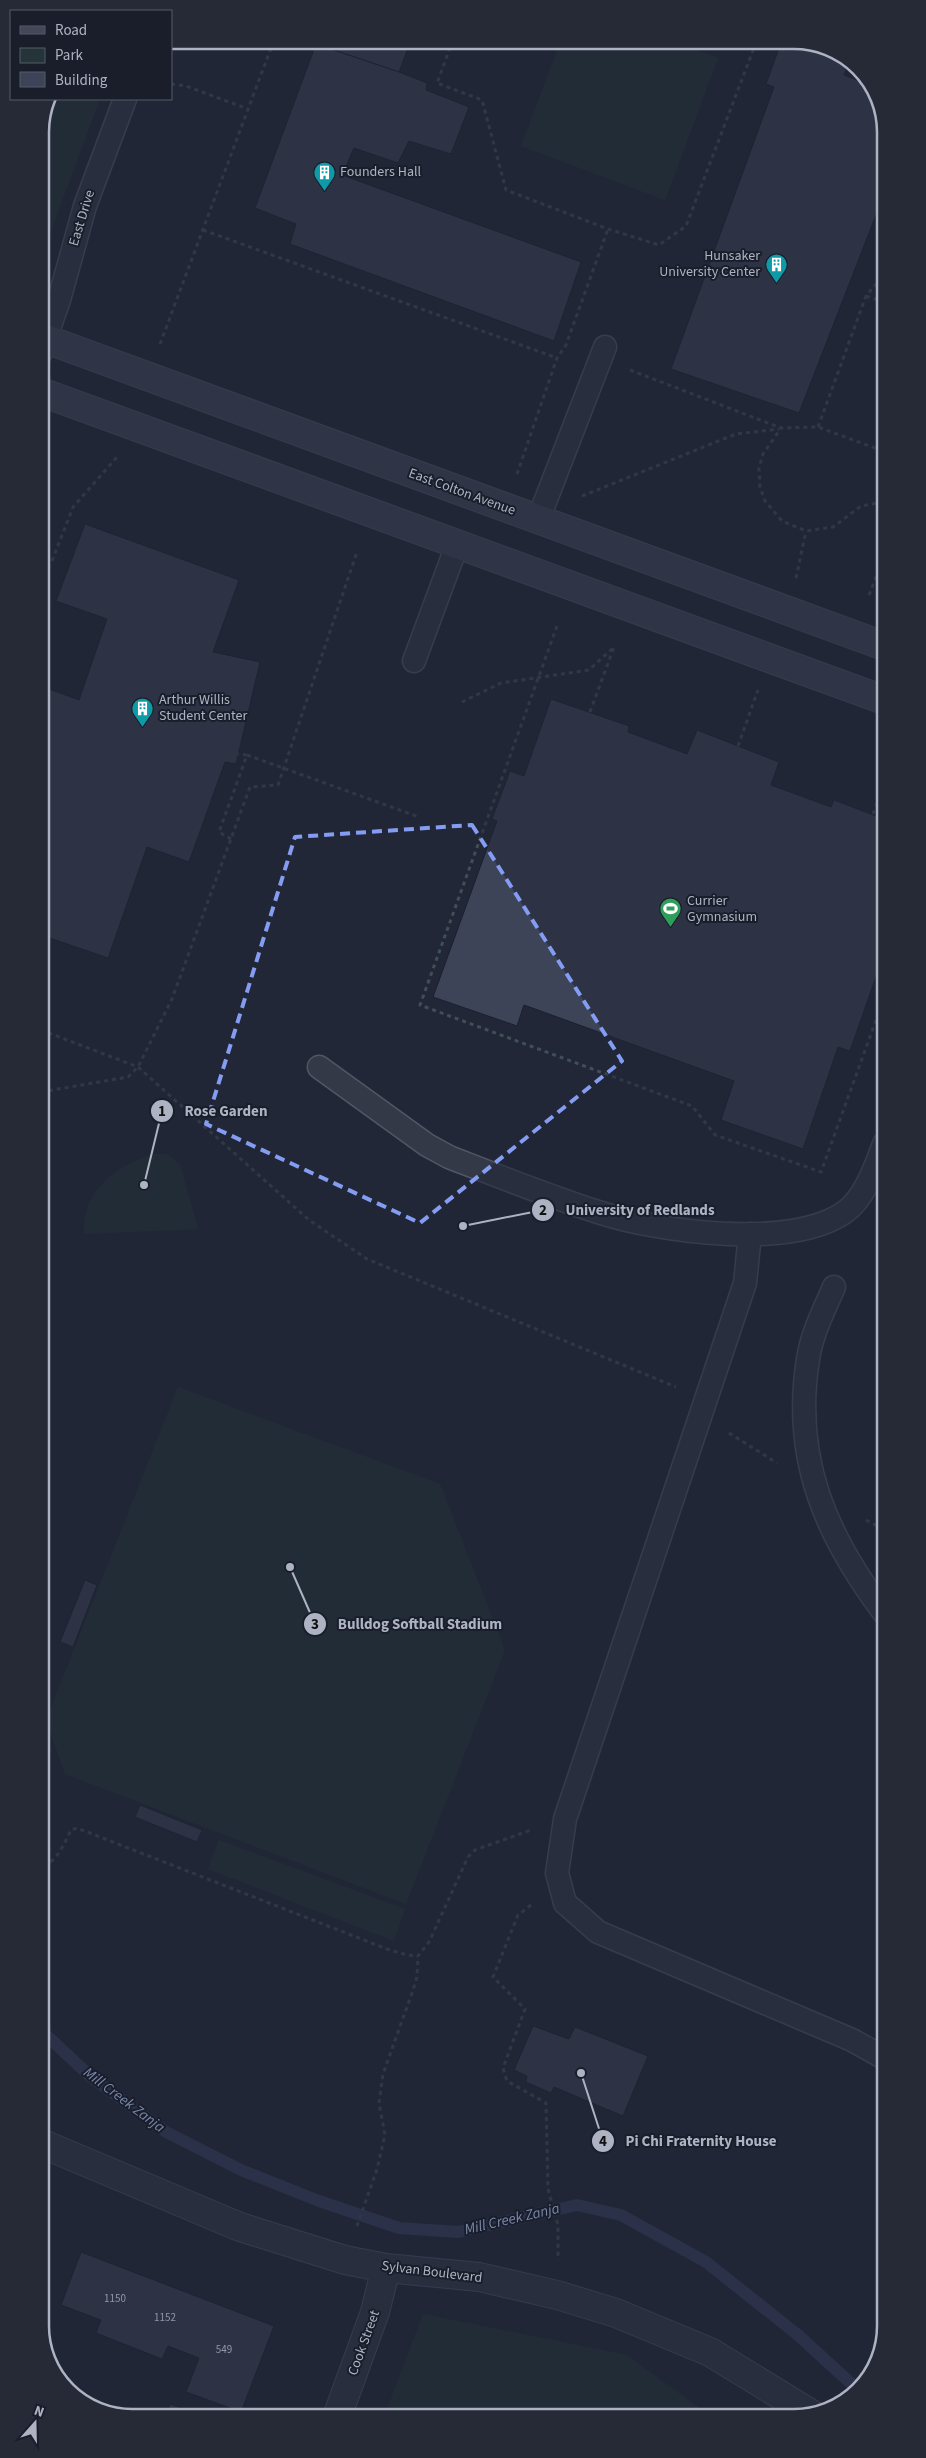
<svg xmlns="http://www.w3.org/2000/svg" width="926" height="2458" viewBox="0 0 926 2458" font-family="'Source Sans 3',sans-serif">
<style>
.green{fill:#243438}
.lines{fill:none;stroke-linecap:round;stroke-linejoin:round}
.stream{stroke:#353f5d;stroke-width:12}
.building{fill:#3d4457;stroke:#1c202e}
.lane-casing{stroke:#525665;stroke-width:25}
.street-casing{stroke:#525665;stroke-width:30}
.secondary-casing{stroke:#525665;stroke-width:30}
.path{stroke:#404f55;stroke-width:3;stroke-dasharray:4 4;stroke-linecap:butt}
.lane{stroke:#343947;stroke-width:22}
.street{stroke:#343947;stroke-width:28}
.secondary{stroke:#42475a;stroke-width:28}
.marked{fill:none;stroke:#849df3;stroke-width:4;stroke-dasharray:10 6;stroke-linejoin:round}
.labels{text-anchor:middle;dominant-baseline:central;stroke-width:4;stroke-linejoin:round;paint-order:stroke}
.number-label{font-size:11px;fill:#9297a9}
.poi-label{font-size:14px;fill:#aeb3c4;stroke:#1a1e2b;text-anchor:start}
.street-label{font-size:14px;fill:#aeb3c4;stroke:#1a1e2b}
.water-label{font-size:15px;font-style:italic;fill:#7786ab;stroke:#1a1e2b}
.rim{fill:none;stroke:#aeb3c4;stroke-width:2.5}
.leader{fill:none;stroke:#aeb3c4;stroke-width:2}
.callout-dot{fill:#aeb3c4;stroke:#1a1e2b;stroke-width:2}
.mark-label{font-size:15px;text-anchor:middle;font-weight:bold;fill:#111}
.callout-label{font-size:15px;text-anchor:middle;font-weight:bold;fill:#aeb3c4;stroke:#1a1e2b;stroke-width:4;stroke-linejoin:round;paint-order:stroke}
</style>
<rect width="100%" height="100%" fill="#212736"/>
<g class="green">
<path d="M561,40H671L718,58L665,200L521,146Z"/>
<path d="M52,99H100L40,260V126Z"/>
<path d="M153,1154H167L180,1165L198,1229L84,1234C82,1190 115,1167 153,1154Z"/>
<path d="M178,1387L440,1484L505,1650L406,1904L65,1774L46,1720Z"/>
<path d="M219,1840L405,1909L394,1941L208,1869Z"/>
<path d="M423,2314L627,2355L709,2415L384,2417Z"/>
</g>
<g class="lines">
<path class="stream" d="M43,2032L91,2077L166,2132L241,2170L319,2201L399,2228L458,2232L577,2205L621,2215L706,2262L798,2335L857,2389"/>
</g>
<g class="building">
<path d="M318,40H411L399,72L316,44Z"/>
<path d="M782,40H801L850,59L844,75L867,84L883,108V197L799,413L671,369L774,87L766,84Z"/>
<path d="M316,44L399,72L427,83L426,90L469,107L451,154L409,141L398,163L354,148L342,175L581,262L554,341L290,244L296,224L255,208Z"/>
<path d="M85,524L239,580L213,652L260,662L236,764L225,762L189,862L147,847L108,958L41,935V686L79,700L107,619L56,601Z"/>
<path d="M551,699L629,726L628,732L687,754L697,730L779,762L771,785L831,807L834,800L884,819V894L881,902L884,903V954L850,1051L838,1047L803,1149L721,1120L734,1081L524,1005L517,1026L433,997L497,821L492,819L510,771L524,776Z"/>
<path d="M85,1580L97,1585L73,1647L60,1642Z"/>
<path d="M140,1805L202,1830L197,1842L135,1817Z"/>
<path d="M533,2026L569,2039L575,2027L648,2056L623,2116L554,2087L551,2093L526,2082L527,2076L514,2070Z"/>
<path d="M81,2252L274,2326L241,2412L186,2392L199,2358L168,2346L162,2359L96,2333L101,2320L61,2305Z"/>
<path d="M170,2404L208,2417L165,2418Z"/>
</g>
<g class="lines">
<defs>
<g id="lane">
<path d="M40,354L59,300L85,206L125,99"/>
<path d="M538,520L605,347"/>
<path d="M414,661L457,545"/>
<path d="M319,1067L427,1145L449,1157C498,1176 548,1196 598,1212C659,1232 791,1250 845,1212C865,1198 876,1165 884,1144"/>
<path d="M750,1234L745,1283L565,1819L557,1873L565,1903L598,1932L852,2040L886,2059"/>
<path d="M834,1287C824,1310 812,1333 808,1359C792,1459 826,1536 885,1614"/>
</g>
<g id="street">
<path d="M43,2144L240,2227L345,2260L386,2268L479,2277L557,2295L616,2313L710,2352L813,2415"/>
<path d="M337,2417L375,2312L386,2268"/>
</g>
<g id="secondary">
<path d="M40,337L884,646"/>
<path d="M41,392L884,700"/>
</g>
</defs>
<use href="#lane" class="lane-casing"/>
<use href="#street" class="street-casing"/>
<use href="#secondary" class="secondary-casing"/>
<g class="path">
<path d="M453,40L437,83L482,100L506,190L608,229L659,245L686,226L757,40"/>
<path d="M171,84L186,86L248,109"/>
<path d="M203,230L557,358"/>
<path d="M866,296L883,302"/>
<path d="M160,344L274,40"/>
<path d="M630,370L781,428"/>
<path d="M818,427L866,296L883,276"/>
<path d="M883,451L818,427L781,428L763,454L759,468L760,487L765,501L782,521L806,531L833,527L861,506L883,502"/>
<path d="M517,474L557,358L566,345L608,229"/>
<path d="M582,496L736,434L779,429"/>
<path d="M52,561L73,507L117,457"/>
<path d="M796,578L806,531"/>
<path d="M869,595L883,560"/>
<path d="M557,626L420,1005L692,1106L715,1135L821,1172L884,998"/>
<path d="M462,702L501,683L589,670L614,647"/>
<path d="M590,712L614,647"/>
<path d="M738,746L758,690"/>
<path d="M247,755L419,817"/>
<path d="M873,814L884,783"/>
<path d="M231,839L219,832L247,755L238,754"/>
<path d="M41,1030L138,1067L309,1220L367,1259L676,1387"/>
<path d="M41,1092L128,1077L138,1067L172,999L250,787L278,785L357,552"/>
<path d="M729,1433L777,1463"/>
<path d="M866,1520L885,1530"/>
<path d="M43,1864C57,1864 65,1841 71,1830L77,1828L387,1949L407,1955L418,1956"/>
<path d="M531,1905L518,1915L493,1977L525,2009L503,2068L507,2081L546,2103L548,2189L558,2225V2260"/>
<path d="M357,2226L377,2169L385,2135L379,2103L383,2074L412,1993L417,1977L418,1956L429,1942L468,1857L475,1850L531,1830"/>
</g>
<use href="#lane" class="lane"/>
<use href="#street" class="street"/>
<use href="#secondary" class="secondary"/>
</g>
<path d="M0 0H926V2458H0ZM472,825L622,1061L420,1223L206,1124L295,837Z" fill="#212736" fill-opacity=".55" fill-rule="evenodd"/>
<path class="marked" d="M472,825L622,1061L420,1223L206,1124L295,837Z"/>
<defs>
<symbol id="building-pin" viewBox="-11 -11 22 30"><path d="M0 17L-7.5 6A9.5 9.5 0 1 1 7.5 6Z" fill="#0f9aa8" stroke="#1a1e2b"/><path d="M-4-6H4V6H1V3H-1V6H-4ZM-2.5-4.3h1.7v1.8h-1.7ZM.8-4.3h1.7v1.8H.8ZM-2.5-1h1.7V.8h-1.7ZM.8-1h1.7V.8H.8Z" fill="#fff"/></symbol>
<symbol id="stadium-pin" viewBox="-11 -11 22 30"><path d="M0 17L-7.5 6A9.5 9.5 0 1 1 7.5 6Z" fill="#2e9e5b" stroke="#1a1e2b"/><path d="M0-5a6.5 5 0 1 0 0 10a6.5 5 0 1 0 0-10ZM-3.5-1.8h7v3.6h-7Z" fill="#fff"/></symbol>
</defs>
<g fill-rule="evenodd">
<use href="#building-pin" x="312" y="160" width="25" height="34"/>
<use href="#building-pin" x="764" y="252" width="25" height="34"/>
<use href="#building-pin" x="130" y="696" width="25" height="34"/>
<use href="#stadium-pin" x="658" y="896" width="25" height="34"/>
</g>
<g class="labels">
<g class="number-label">
<text x="115" y="2298">1150</text>
<text x="165" y="2317">1152</text>
<text x="224" y="2349">549</text>
</g>
<g class="poi-label">
<text x="340" y="172">Founders Hall</text>
<text x="760" y="256" text-anchor="end">Hunsaker<tspan x="760" dy="16">University Center</tspan></text>
<text x="159" y="700">Arthur Willis<tspan x="159" dy="16">Student Center</tspan></text>
<text x="687" y="901">Currier<tspan x="687" dy="16">Gymnasium</tspan></text>
</g>
<g class="street-label">
<text transform="translate(82 218) rotate(-73)">East Drive</text>
<text transform="translate(462 492) rotate(20)">East Colton Avenue</text>
<text transform="translate(432 2272) rotate(7)">Sylvan Boulevard</text>
<text transform="translate(364 2343) rotate(-70)">Cook Street</text>
</g>
<g class="water-label">
<text transform="translate(124 2100) rotate(37)">Mill Creek Zanja</text>
<text transform="translate(512 2219) rotate(-13)">Mill Creek Zanja</text>
</g>
</g>
<path d="M0 0H926V2458H0ZM132 49H794A83 83 0 0 1 877 132V2326A83 83 0 0 1 794 2409H132A83 83 0 0 1 49 2326V132A83 83 0 0 1 132 49Z" fill="#262a37" fill-rule="evenodd"/>
<path class="rim" d="M132 49H794A83 83 0 0 1 877 132V2326A83 83 0 0 1 794 2409H132A83 83 0 0 1 49 2326V132A83 83 0 0 1 132 49Z"/>
<path class="leader" d="M144 1185L162 1111M463 1226L543 1210M290 1567L315 1624M581 2073L603 2141"/>
<g class="callout-dot">
<circle cx="144" cy="1185" r="5"/>
<circle cx="463" cy="1226" r="5"/>
<circle cx="290" cy="1567" r="5"/>
<circle cx="581" cy="2073" r="5"/>
<circle cx="162" cy="1111" r="12"/>
<circle cx="543" cy="1210" r="12"/>
<circle cx="315" cy="1624" r="12"/>
<circle cx="603" cy="2141" r="12"/>
</g>
<g class="mark-label">
<text x="162" y="1116">1</text>
<text x="543" y="1215">2</text>
<text x="315" y="1629">3</text>
<text x="603" y="2146">4</text>
</g>
<g class="callout-label">
<text x="226" y="1116">Rose Garden</text>
<text x="640" y="1215">University of Redlands</text>
<text x="420" y="1629">Bulldog Softball Stadium</text>
<text x="701" y="2146">Pi Chi Fraternity House</text>
</g>
<rect x="10" y="10" width="162" height="90" fill="#1a1e2b" stroke="#555a68"/>
<rect x="20" y="26" width="25" height="8" fill="#42475a" stroke="#555a68"/>
<text x="55" y="35" font-size="15" fill="#aeb3c4">Road</text>
<rect x="20" y="48" width="25" height="15" fill="#243438" stroke="#555a68"/>
<text x="55" y="60" font-size="15" fill="#aeb3c4">Park</text>
<rect x="20" y="72" width="25" height="15" fill="#3d4457" stroke="#555a68"/>
<text x="55" y="85" font-size="15" fill="#aeb3c4">Building</text>
<g transform="translate(35 2423) rotate(20)" stroke="#1a1e2b" stroke-width="4" paint-order="stroke">
<path d="M0-4L9 19L0 12L-9 19Z" fill="#aeb3c4"/>
<text y="-8" font-size="14" font-weight="bold" text-anchor="middle" fill="#aeb3c4">N</text>
</g>
</svg>
